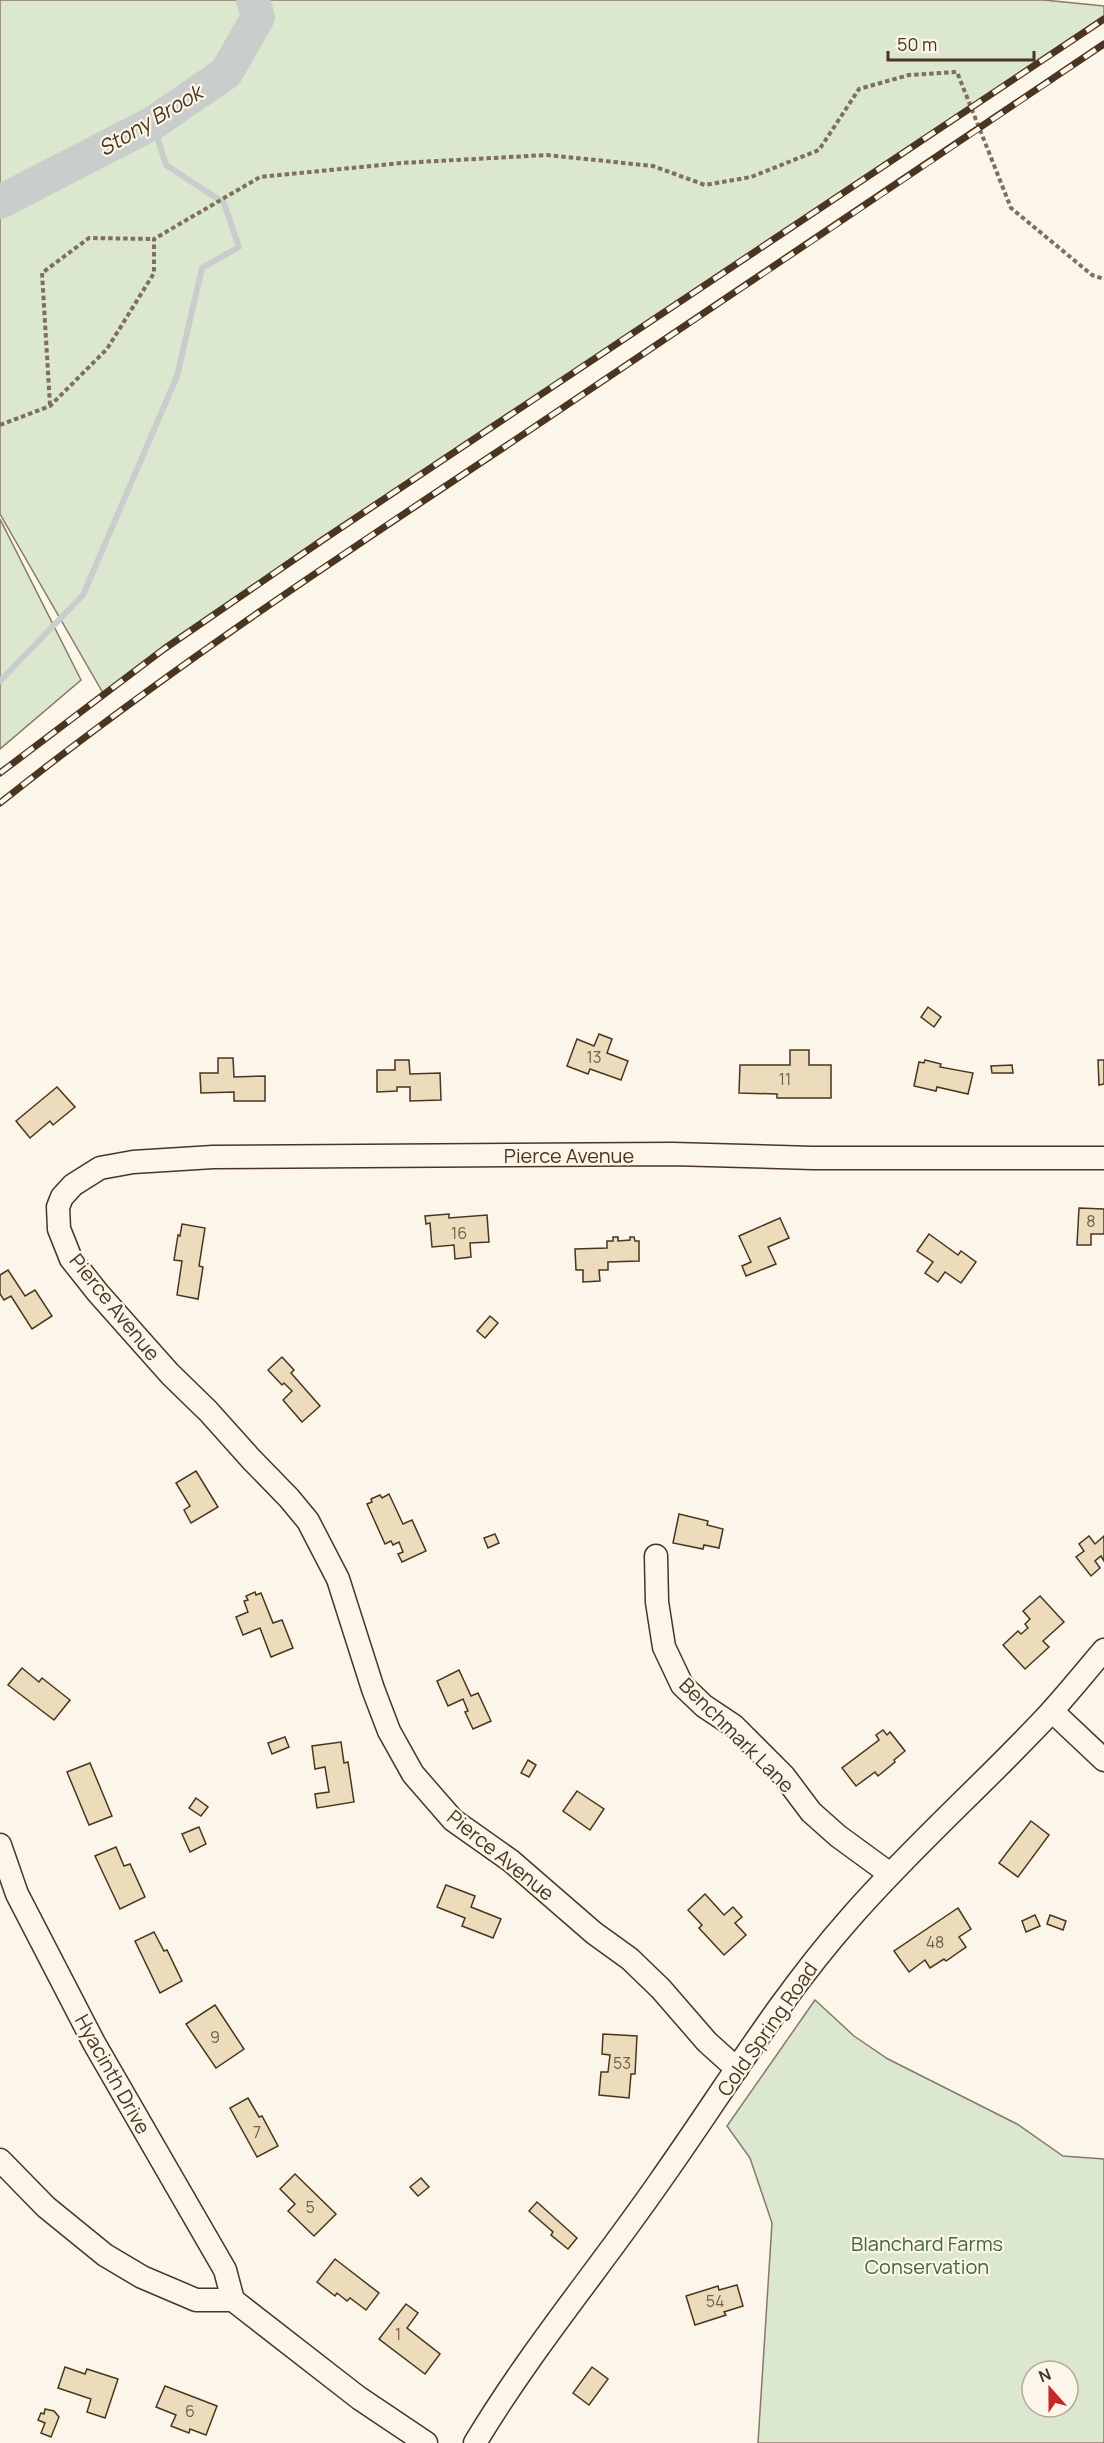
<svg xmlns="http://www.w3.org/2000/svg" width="1104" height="2443" viewBox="0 0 1104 2443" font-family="Manrope,sans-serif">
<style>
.green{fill:#dce7d0;stroke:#887966;stroke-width:1.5;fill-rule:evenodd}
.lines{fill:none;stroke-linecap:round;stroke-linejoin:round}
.stream{stroke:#c9cecd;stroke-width:6}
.river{stroke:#c9cecd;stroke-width:34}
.building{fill:#ecdcbc;stroke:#4a3520;stroke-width:1.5}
.minor-casing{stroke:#4a3520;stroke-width:25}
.path{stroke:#7f6f5c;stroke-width:4;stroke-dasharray:4.5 3;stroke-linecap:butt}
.minor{stroke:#fbf6e9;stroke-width:22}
.rail-casing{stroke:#4a3520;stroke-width:7}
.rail{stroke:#fbf6e9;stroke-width:4.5;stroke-dasharray:14;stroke-linecap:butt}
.labels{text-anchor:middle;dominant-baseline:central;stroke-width:4.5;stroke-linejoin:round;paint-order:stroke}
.number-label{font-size:16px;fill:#725f47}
.street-label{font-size:20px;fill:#4a3520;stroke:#fbf6e9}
.park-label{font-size:20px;fill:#436837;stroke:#fbf6e9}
.water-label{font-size:21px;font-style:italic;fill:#4a3520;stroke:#fbf6e9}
</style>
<rect width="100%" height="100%" fill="#fbf6e9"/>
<g class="green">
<path d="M0,0H1044L1104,6V19L164,649L103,693L0,514Z"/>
<path d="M0,519L81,680L0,749Z"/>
<path d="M815,2000L854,2036L888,2059L1017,2124L1063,2156L1104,2159V2443H758L772,2223L750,2158L727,2126ZM1032,2371H1068V2407H1032Z"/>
</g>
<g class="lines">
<path class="stream" d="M0,681L83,595L177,376L202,268L239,247L224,203L166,165L153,123"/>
<path class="river" d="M0,202L153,123L226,73L258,17L253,0"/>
</g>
<g class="building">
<path d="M928,1007L941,1017L934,1027L921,1017Z"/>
<path d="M599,1034L612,1039L607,1053L628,1061L621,1080L590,1069L588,1074L567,1066L577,1039L594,1046Z"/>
<path d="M790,1050H809V1065H831V1098H777V1094L739,1093L740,1065H790Z"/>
<path d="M218,1058H233L234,1077L265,1076V1101H234V1092L201,1093L200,1073H218Z"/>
<path d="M395,1060H409L410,1074L440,1073L441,1100L410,1101V1087H397V1091L377,1092V1070H395Z"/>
<path d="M925,1060L941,1064L940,1067L973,1073L968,1094L937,1087L936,1091L914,1086L919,1062L924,1063Z"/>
<path d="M1098,1060H1104V1084L1099,1085Z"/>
<path d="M1012,1065L1013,1073H992L991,1066Z"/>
<path d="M57,1087L75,1107L53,1125L50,1121L30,1138L16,1121Z"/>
<path d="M1079,1208L1104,1209V1234H1091V1245H1077Z"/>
<path d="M449,1214V1218L487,1215L489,1242L470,1243L471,1257L455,1259L454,1245L432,1247L430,1223L426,1224L425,1216Z"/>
<path d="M780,1218L789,1238L768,1247L776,1264L746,1276L742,1266L751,1262L739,1236Z"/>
<path d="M182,1224L205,1228L199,1266L203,1267L198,1299L177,1295L182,1261L174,1260L178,1235L180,1236Z"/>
<path d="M929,1234L958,1255L961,1251L976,1262L961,1283L945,1272L938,1282L925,1273L933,1262L917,1251Z"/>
<path d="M613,1237H618V1241L630,1240V1237H634L635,1241H639V1261L608,1262V1270H599L600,1281L583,1282V1270H576L575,1249L607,1248V1241H613Z"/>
<path d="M8,1270L25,1296L35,1290L52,1316L32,1329L11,1296L4,1300L0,1294V1275Z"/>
<path d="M490,1316L498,1323L485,1338L477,1331Z"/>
<path d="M282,1357L294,1370L291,1373L320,1406L302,1422L283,1400L292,1391L284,1383L282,1385L268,1370Z"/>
<path d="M196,1471L218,1507L191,1523L184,1510L190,1506L176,1483Z"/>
<path d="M389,1494L403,1524L412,1520L426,1551L402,1562L398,1554L403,1552L399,1542L393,1545L391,1541L385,1544L367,1504L372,1502L371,1499L380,1495L382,1498Z"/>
<path d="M679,1514L708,1521L707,1525L723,1529L719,1548L704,1545L703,1549L673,1543Z"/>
<path d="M495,1534L499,1543L488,1548L484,1538Z"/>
<path d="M1089,1536L1095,1544L1104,1536V1561L1101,1556L1095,1561L1100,1568L1091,1576L1076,1557L1084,1551L1079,1544Z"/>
<path d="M255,1592L256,1595L261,1593L273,1623L282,1620L293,1648L271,1657L260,1628L243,1635L236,1617L248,1612L244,1601L248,1600L246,1596Z"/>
<path d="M1040,1596L1064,1622L1043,1641L1049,1647L1025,1669L1003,1645L1018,1631L1021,1634L1028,1628L1025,1624L1030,1619L1023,1611Z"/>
<path d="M22,1668L39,1682L42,1678L70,1700L54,1720L8,1685Z"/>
<path d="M459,1670L471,1696L478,1693L491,1721L473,1729L465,1712L468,1711L463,1699L448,1706L437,1681Z"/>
<path d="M883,1730L887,1735L890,1732L905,1751L894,1760L895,1762L878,1776L875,1772L856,1786L842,1768L879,1740L876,1735Z"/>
<path d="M285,1737L289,1747L272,1754L268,1743Z"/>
<path d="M341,1742L344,1763L348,1762L354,1802L317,1808L315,1794L329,1792L325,1767L315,1769L312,1746Z"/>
<path d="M528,1760L536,1765L529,1777L521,1773Z"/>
<path d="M90,1763L112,1816L89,1825L67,1772Z"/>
<path d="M577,1791L604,1809L590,1830L563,1811Z"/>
<path d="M196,1798L208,1807L201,1816L189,1808Z"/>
<path d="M1031,1821L1049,1835L1018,1877L999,1863Z"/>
<path d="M199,1827L206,1844L190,1852L182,1834Z"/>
<path d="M116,1847L124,1866L130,1864L145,1897L120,1909L95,1856Z"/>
<path d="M446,1885L475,1896L471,1907L501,1919L493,1938L462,1926L465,1918L437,1907Z"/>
<path d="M705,1894L724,1915L733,1907L742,1917L735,1923L746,1935L724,1955L699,1928L702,1925L688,1910Z"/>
<path d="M958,1908L971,1929L959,1937L966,1947L946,1961L944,1959L930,1968L925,1960L909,1972L894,1951Z"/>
<path d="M1035,1915L1040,1926L1026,1932L1022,1921Z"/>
<path d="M1050,1915L1066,1921L1063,1930L1047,1924Z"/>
<path d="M154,1932L164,1951L167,1950L182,1981L160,1993L135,1941Z"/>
<path d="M215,2005L244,2049L216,2068L186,2024Z"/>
<path d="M603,2034L637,2036L635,2074H631L629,2098L599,2095L601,2072H608L610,2055L602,2054Z"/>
<path d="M248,2098L259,2117L262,2116L278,2146L257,2157L230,2108Z"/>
<path d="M295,2174L336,2214L314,2236L288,2211L295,2204L280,2189Z"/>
<path d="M421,2178L429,2187L418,2196L410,2187Z"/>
<path d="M537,2202L577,2238L568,2249L551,2235L553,2232L529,2211Z"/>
<path d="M335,2259L379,2293L366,2310L350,2298L347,2301L337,2293L335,2296L317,2282Z"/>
<path d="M737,2285L743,2306L724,2312L726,2315L695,2325L686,2296L718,2286L719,2290Z"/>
<path d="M406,2304L418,2313L407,2328L440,2354L425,2374L379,2339Z"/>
<path d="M65,2367L85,2374L87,2369L118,2379L105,2418L87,2412L91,2399L58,2388Z"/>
<path d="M592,2367L608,2379L589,2405L573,2393Z"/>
<path d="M165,2386L217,2406L206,2435L190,2429L189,2433L171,2426L176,2415L156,2407Z"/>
<path d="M45,2409L54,2411L59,2417L51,2437L41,2433L45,2423L38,2420L41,2413L44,2414Z"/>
</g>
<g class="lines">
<defs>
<g id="minor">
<path d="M656,1556L657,1602L664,1647L682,1685L704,1706L734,1726L784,1776L811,1812L838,1836L890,1874"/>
<path d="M1052,1711L1104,1760"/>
<path d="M0,1845L17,1894L94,2043L225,2270L233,2300H196L142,2277L105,2255L46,2207L0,2160"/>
<path d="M737,2069L707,2042L661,1989L630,1959L594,1933L511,1861L453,1820L413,1774L389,1731L373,1689L338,1579L308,1521L289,1498L251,1459L208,1411L170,1374L98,1293L71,1259L59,1229L58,1207L62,1197L73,1185L100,1168L133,1162L213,1157L672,1154L813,1158H1104"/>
<path d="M233,2300L359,2398L426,2443"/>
<path d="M475,2443C530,2351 599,2269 660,2181C723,2092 779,1998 851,1917C914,1845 986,1782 1051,1712C1069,1692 1086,1671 1104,1650"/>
</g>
</defs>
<use href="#minor" class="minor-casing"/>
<g class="path">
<path d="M50,405L42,273L89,238L154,239"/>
<path d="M0,425L50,406L107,349L154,273V239L260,177L401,163L547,155L653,166L705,185L751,177L819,150L859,89L909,75L957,72L1011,208L1092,275L1104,279"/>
</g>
<use href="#minor" class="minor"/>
<defs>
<g id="rail">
<path d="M0,773L164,649L324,539L1104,19"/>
<path d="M0,803C162,674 334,560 506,446C705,312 905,179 1104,44"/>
</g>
</defs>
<use href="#rail" class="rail-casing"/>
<use href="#rail" class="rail"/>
</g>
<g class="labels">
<g class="number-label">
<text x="594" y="1057">13</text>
<text x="785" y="1079">11</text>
<text x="1091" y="1221">8</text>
<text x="459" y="1233">16</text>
<text x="935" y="1942">48</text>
<text x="215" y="2037">9</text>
<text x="622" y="2063">53</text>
<text x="257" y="2132">7</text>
<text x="310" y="2207">5</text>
<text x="715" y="2301">54</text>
<text x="398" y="2334">1</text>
<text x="190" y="2411">6</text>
</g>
<g class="street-label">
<text x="569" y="1155">Pierce Avenue</text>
<text transform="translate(115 1307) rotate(51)">Pierce Avenue</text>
<text transform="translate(737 1735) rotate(45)">Benchmark Lane</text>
<text transform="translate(501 1855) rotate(39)">Pierce Avenue</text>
<text transform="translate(767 2029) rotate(-55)">Cold Spring Road</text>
<text transform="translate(113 2074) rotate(61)">Hyacinth Drive</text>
</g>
<g class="park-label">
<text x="927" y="2243">Blanchard Farms<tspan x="927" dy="23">Conservation</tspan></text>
</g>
<g class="water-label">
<text transform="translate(150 120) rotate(-31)">Stony Brook</text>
</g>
</g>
<g transform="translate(1050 2389) rotate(339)"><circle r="28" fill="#fbf6e9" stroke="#b4a999" stroke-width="1.5"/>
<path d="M0-4.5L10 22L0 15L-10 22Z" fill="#c62828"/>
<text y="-9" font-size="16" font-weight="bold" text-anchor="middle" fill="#4a3520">N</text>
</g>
<path d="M888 51v9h146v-9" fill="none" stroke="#4a3520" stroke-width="3"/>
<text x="897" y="51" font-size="18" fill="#4a3520" stroke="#fbf6e9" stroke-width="4.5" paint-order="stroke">50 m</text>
</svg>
